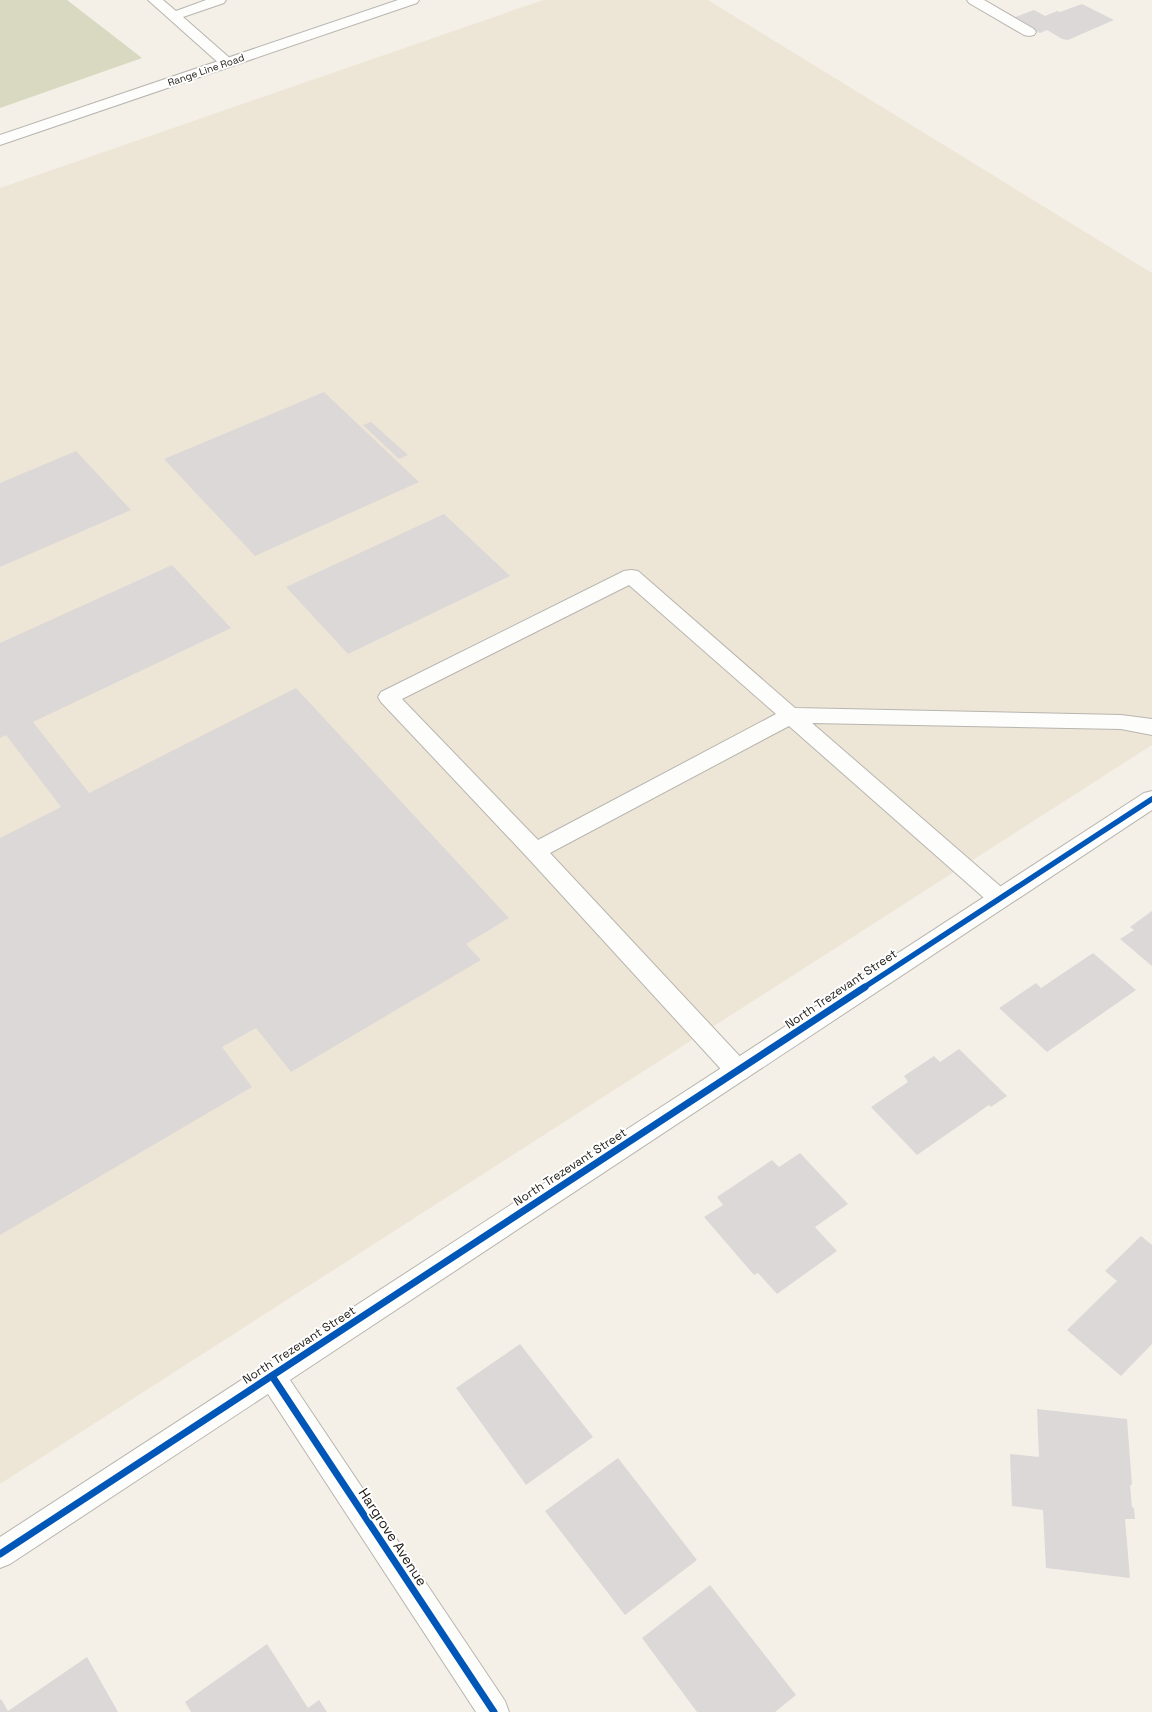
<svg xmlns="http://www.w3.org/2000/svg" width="1152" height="1712" viewBox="0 0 1152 1712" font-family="'Space Grotesk',sans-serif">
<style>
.built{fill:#ede6d6}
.green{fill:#d8d9c0}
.building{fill:#dcd8d7}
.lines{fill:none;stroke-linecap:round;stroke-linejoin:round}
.service-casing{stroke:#b8b5af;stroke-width:2}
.minor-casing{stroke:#b8b5af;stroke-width:2}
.secondary-casing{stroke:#b8b5af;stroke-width:2}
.service{fill:#fdfdfc;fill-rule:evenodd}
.minor{fill:#fdfdfc;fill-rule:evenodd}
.secondary{fill:#fdfdfc;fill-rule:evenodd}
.cycleway-far1-casing{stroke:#fff;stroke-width:8}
.cycleway-casing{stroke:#fff;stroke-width:10}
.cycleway-far1{stroke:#0057b8;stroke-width:5.5}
.cycleway{stroke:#0057b8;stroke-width:7}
.labels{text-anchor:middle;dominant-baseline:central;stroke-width:4;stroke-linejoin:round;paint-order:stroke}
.far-street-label{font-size:10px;fill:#1c1a14;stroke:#fff}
.street-label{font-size:12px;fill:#1c1a14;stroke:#fff}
.near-street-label{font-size:14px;fill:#1c1a14;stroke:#fff}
</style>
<rect width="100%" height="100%" fill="#f4f0e8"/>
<path class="built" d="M543,0H708L1152,273V745L0,1484V188Z"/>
<path class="green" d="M0,0H67L142,58L0,108Z"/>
<g class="building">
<path d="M1082,4L1114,20L1068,40L1062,39L1047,30L1040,33L1013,18L1034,10L1045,16L1057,11L1060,12Z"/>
<path d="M324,392L419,482L255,556L164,459Z"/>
<path d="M371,422L408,455L399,459L363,425Z"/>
<path d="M76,451L131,510L0,567V483Z"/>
<path d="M444,514L510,576L348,654L286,587Z"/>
<path d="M172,565L231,628L33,722L89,793L296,688L509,918L466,944L481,960L291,1072L256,1028L222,1047L252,1087L0,1235V838L61,807L6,735L0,738V643Z"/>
<path d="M1152,911V966L1120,939L1134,930L1130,927Z"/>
<path d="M1093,953L1136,990L1047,1052L999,1008L1036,983L1041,988Z"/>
<path d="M959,1049L1007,1096L991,1107L989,1105L917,1155L871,1107L908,1082L904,1076L934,1056L940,1062Z"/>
<path d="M800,1153L848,1204L815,1227L837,1251L777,1294L758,1273L754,1275L704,1217L723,1205L717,1197L772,1160L779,1167Z"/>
<path d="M1141,1236L1152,1245V1344L1121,1376L1067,1330L1117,1281L1105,1271Z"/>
<path d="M520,1344L593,1437L526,1485L456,1388Z"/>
<path d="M1037,1409L1127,1419L1132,1485H1130L1132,1507L1134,1508L1135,1519H1125L1130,1578L1046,1568L1043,1510L1012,1506L1010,1454L1039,1457Z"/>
<path d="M618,1458L697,1560L625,1615L545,1511Z"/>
<path d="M710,1585L796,1695L775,1712H697L642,1638Z"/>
<path d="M267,1644L308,1708L319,1700L327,1712H191L185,1702Z"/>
<path d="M87,1657L118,1712H0V1700L1,1699L8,1711Z"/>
</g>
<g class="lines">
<defs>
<g id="service">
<path d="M148,0H163L176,11L206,0H226L224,3L183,17L232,60L234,63L232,66L227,67L222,66Z"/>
<path d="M967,0H984L1034,29L1036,32L1034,35L1029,36L1024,35L969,3Z"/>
<path d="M631,570L638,571L795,708L1121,715L1152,719V735L1121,729L812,723L1007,892L1010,898L1007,904L999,907L991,904L789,726L550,853L747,1064L750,1071L747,1078L738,1081L729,1078L527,857L381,702L378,697L381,692L624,571ZM629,585L776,714L538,840L402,699Z"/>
</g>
<path id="minor" d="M1152,791V810L290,1380L505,1701L509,1712H476L268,1394L10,1564L0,1568V1537L1144,793Z"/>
<path id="secondary" d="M398,0H419L417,3L0,145V135Z"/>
</defs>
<use href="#service" class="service-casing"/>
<use href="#minor" class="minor-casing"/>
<use href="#secondary" class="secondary-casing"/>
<use href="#service" class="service"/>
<use href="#minor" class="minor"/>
<use href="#secondary" class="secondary"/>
<defs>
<path id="cycleway-far1" d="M863,988L1152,799"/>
<g id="cycleway">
<path d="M272,1376L494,1712"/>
<path d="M0,1554L865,987"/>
</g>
</defs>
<use href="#cycleway-far1" class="cycleway-far1-casing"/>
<use href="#cycleway" class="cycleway-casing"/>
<use href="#cycleway-far1" class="cycleway-far1"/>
<use href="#cycleway" class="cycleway"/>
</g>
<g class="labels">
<g class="far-street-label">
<text transform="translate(206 70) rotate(-19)">Range Line Road</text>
</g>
<g class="street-label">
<text transform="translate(841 989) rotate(-34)">North Trezevant Street</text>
<text transform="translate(570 1167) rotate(-33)">North Trezevant Street</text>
<text transform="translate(299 1345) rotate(-33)">North Trezevant Street</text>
</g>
<g class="near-street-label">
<text transform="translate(393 1537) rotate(57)">Hargrove Avenue</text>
</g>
</g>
</svg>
